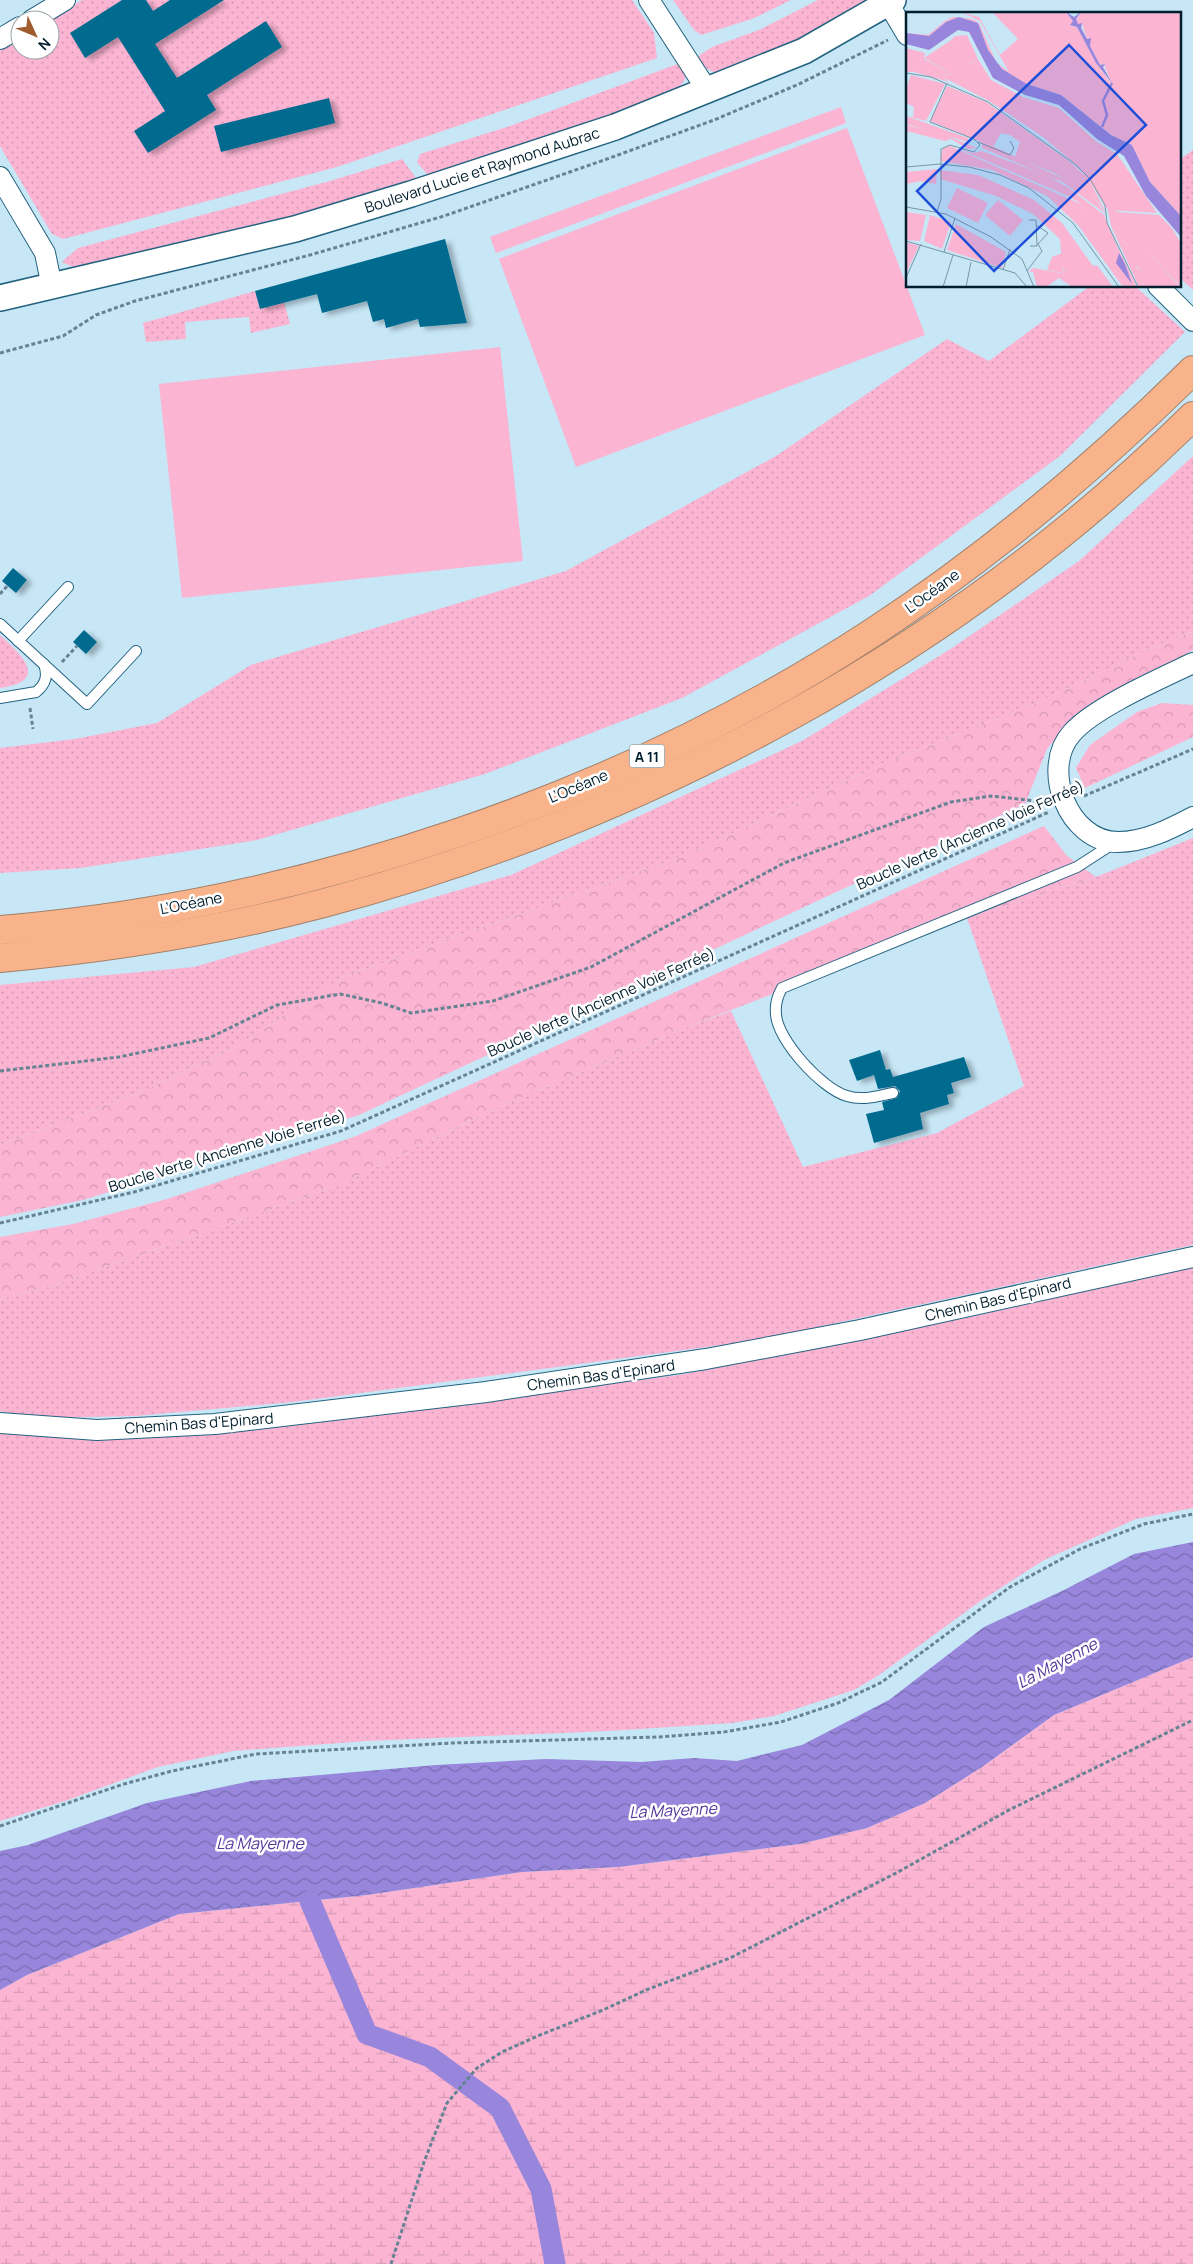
<svg xmlns="http://www.w3.org/2000/svg" width="1193" height="2264" viewBox="0 0 1193 2264" font-family="Manrope,sans-serif">
<style>
.grass{fill:url(#grass-dots)}
.forest{fill:url(#forest-crowns)}
.wetland{fill:url(#wetland-marsh)}
.pitch{fill:#fcb4d3}
.water{fill:url(#water-waves)}
.lines{fill:none;stroke-linecap:round;stroke-linejoin:round}
.canal{stroke:#9786db;stroke-width:21}
.building{fill:#066a8f;filter:url(#shadow)}
.service-casing{stroke:#236380;stroke-width:12}
.minor-casing{stroke:#236380;stroke-width:22}
.tertiary-casing{stroke:#236380;stroke-width:28}
.motorway-casing{stroke:#a27f69;stroke-width:30}
.path{stroke:#658393;stroke-width:3;stroke-dasharray:4 2.5;stroke-linecap:butt}
.service{stroke:#fff;stroke-width:10}
.minor{stroke:#fff;stroke-width:20}
.tertiary{stroke:#fff;stroke-width:25}
.motorway{stroke:#f9b38a;stroke-width:28}
.labels{text-anchor:middle;dominant-baseline:central;stroke-width:5;stroke-linejoin:round;paint-order:stroke}
.shield{fill:#fff;stroke:#4c626c;stroke-width:1}
.shield-label{font-size:14px;font-weight:bold;fill:#001e2d}
.street-label{font-size:15px;fill:#001e2d;stroke:#fff}
.water-label{font-size:16px;font-style:italic;fill:#54379b;stroke:#fff}
.inset-river{fill:none;stroke:#9786db;stroke-width:2.5}
.inset-road{fill:none;stroke:#7796a6;stroke-width:1}
.view{fill:#1d4ed8;fill-opacity:0.15;stroke:#1d4ed8;stroke-width:2.5}
.inset-edge{fill:none;stroke:#001e2d;stroke-width:2.5}
</style>
<defs>
<pattern id="grass-dots" width="8" height="8" patternUnits="userSpaceOnUse" patternTransform="scale(1.25)"><rect width="8" height="8" fill="#fcb4d3"/><path d="M2 2h.1M6 6h.1" fill="none" stroke="#d69ab5" stroke-width="1.8" stroke-linecap="round"/></pattern>
<pattern id="forest-crowns" width="20" height="18" patternUnits="userSpaceOnUse" patternTransform="scale(1.25)"><rect width="20" height="18" fill="#fcb4d3"/><path d="M2 6a3 3 0 1 1 6 0M12 15a3 3 0 1 1 6 0" fill="none" stroke="#d69ab5"/></pattern>
<pattern id="wetland-marsh" width="20" height="14" patternUnits="userSpaceOnUse" patternTransform="scale(1.25)"><rect width="20" height="14" fill="#fcb4d3"/><path d="M1 5h8M5 5V1M11 12h8M15 12V8" fill="none" stroke="#d69ab5"/></pattern>
<pattern id="water-waves" width="16" height="10" patternUnits="userSpaceOnUse" patternTransform="scale(1.25)"><rect width="16" height="10" fill="#9786db"/><path d="M0 5q4-4 8 0t8 0" fill="none" stroke="#796db2"/></pattern>
<filter id="shadow"><feDropShadow dx="5.5" dy="3" stdDeviation="2.5" flood-color="#0004"/></filter>
</defs>
<rect width="100%" height="100%" fill="#c7e6f6"/>
<g class="grass">
<path d="M82,0H632L654,33L657,58L337,167L63,239L52,234L0,146V51L20,38V50H50V20Z"/>
<path d="M673,0H791L752,19L701,35L694,30Z"/>
<path d="M818,0H874L803,40L720,74C709,71 703,67 697,57L712,47L759,30Z"/>
<path d="M683,62L686,77L676,93L430,178L417,162L420,154L507,127Z"/>
<path d="M1193,150V290L1179,277V160Z"/>
<path d="M402,159L419,182L295,218L75,268L62,262L78,248L330,181Z"/>
<path d="M1090,286H1135L1185,332L1060,456L869,596L682,698L485,774L257,840L81,868L0,873V748L75,739L157,723L251,665L566,571L776,456L947,339L989,361Z"/>
<path d="M255,291L260,309L284,302L290,324L251,333L249,317L185,322L186,339L146,342L143,323Z"/>
<path d="M1193,456V633L1191,632L1149,649L1039,702L882,764L681,857L343,977L235,1047L143,1091L0,1145V985L194,967L511,875L802,741L952,648L1079,561Z"/>
<path d="M0,635C22,655 50,681 0,688Z"/>
<path d="M1193,838V1245L759,1340L293,1402L135,1416L36,1418L0,1411V1299L52,1286L339,1185L501,1106L690,1026L731,1011L803,1167L937,1133L1024,1086L967,918L1096,877Z"/>
<path d="M1193,1267V1508L1136,1519L1044,1560L979,1602L879,1675L854,1690L774,1716L732,1723L609,1731L366,1741L233,1751L158,1767L65,1801L0,1821V1427L323,1420L679,1375L979,1315Z"/>
</g>
<g class="forest">
<path d="M1191,632L1193,633V650L1076,714L1047,749L1025,804L359,1115L83,1200L0,1217V1145L143,1091L235,1047L343,977L681,857L882,764L1039,702L1149,649Z"/>
<path d="M1162,703L1193,705V737L1085,788L1076,768L1090,745L1137,712Z"/>
<path d="M1044,826L1067,856L1096,877L967,918L690,1026L501,1106L339,1185L52,1286L0,1299V1237L73,1224L167,1199L354,1137Z"/>
</g>
<path class="wetland" d="M1193,1657V2264H0V1990L27,1975L179,1914L367,1895L522,1872L618,1867L800,1844L867,1828L925,1803L982,1767L1054,1715Z"/>
<g class="pitch">
<path d="M841,107L846,123L496,253L490,237Z"/>
<path d="M847,128L925,335L576,467L499,259Z"/>
<path d="M500,347L523,561L182,598L159,384Z"/>
</g>
<path class="water" d="M1193,1542V1657L1054,1715L982,1767L925,1803L867,1828L800,1844L618,1867L522,1872L367,1895L179,1914L27,1975L0,1990V1851L28,1845L147,1803L251,1781L436,1765L546,1759L641,1762L694,1758L737,1761L802,1745L889,1700L984,1627L1062,1591L1134,1554Z"/>
<g class="lines">
<path class="canal" d="M310,1901L367,2034L430,2057L500,2108L541,2189L555,2264"/>
</g>
<g class="building">
<path d="M122,0H146L153,11L170,0H224L155,44L177,78L266,21L282,47L207,95L216,110L148,153L134,131L165,111L118,37L85,58L70,33Z"/>
<path d="M329,98L335,123L221,152L214,126Z"/>
<path d="M445,239L467,323L420,327L418,319L386,328L384,319L373,322L367,301L322,313L317,294L260,309L255,291Z"/>
<path d="M13,568L27,580L16,593L2,581Z"/>
<path d="M84,630L97,642L86,654L73,642Z"/>
<path d="M880,1050L886,1070L890,1069L893,1077L964,1057L971,1077L951,1083L954,1093L947,1095L949,1104L920,1113L923,1129L874,1143L866,1114L884,1110L882,1102L897,1098L900,1091L895,1086L878,1089L874,1075L857,1081L849,1060Z"/>
</g>
<g class="lines">
<defs>
<g id="service">
<path d="M0,624L87,704L136,651"/>
<path d="M18,641L68,587"/>
<path d="M0,698L36,692C46,684 48,676 44,664"/>
<path d="M893,1093C877,1096 863,1101 847,1096C822,1089 777,1040 776,1014C775,1005 778,995 782,988L1077,867L1114,843"/>
</g>
<g id="minor">
<path d="M649,0L707,90"/>
<path d="M888,3L907,35"/>
<path d="M32,20L65,0"/>
<path d="M0,39L20,27"/>
<path d="M0,177L45,253L52,287"/>
<path d="M1158,286L1193,321"/>
<path d="M1193,663C1160,679 1095,707 1072,733C1040,768 1068,842 1118,842C1145,842 1170,829 1193,817"/>
<path d="M0,1423L97,1430L215,1424L486,1392L706,1359L860,1330L1193,1257"/>
</g>
<path id="tertiary" d="M0,298L295,229L411,194L615,127L804,51L893,0"/>
<g id="motorway">
<path d="M0,930C302,905 621,798 875,631C989,556 1096,466 1193,370"/>
<path d="M0,958C109,948 218,931 324,903C647,817 955,652 1193,416"/>
</g>
</defs>
<use href="#service" class="service-casing"/>
<use href="#minor" class="minor-casing"/>
<use href="#tertiary" class="tertiary-casing"/>
<use href="#motorway" class="motorway-casing"/>
<g class="path">
<path d="M0,353L63,336L96,315L135,301L310,255L444,216L607,159L714,120L797,85L888,40"/>
<path d="M0,594L8,585"/>
<path d="M62,662L77,646"/>
<path d="M30,708L33,729"/>
<path d="M1084,796L1193,749"/>
<path d="M0,1071L119,1057L209,1038L277,1005L340,994L382,1003L411,1013L493,1001L591,967L784,863L951,802L991,796L1046,802"/>
<path d="M0,1223L134,1192L341,1131L1049,812"/>
<path d="M0,1826L124,1784L172,1771L256,1754L452,1743L658,1737L724,1732L781,1722L838,1703L882,1682L1010,1587L1080,1549L1144,1524L1193,1514"/>
<path d="M391,2264L424,2162L447,2103L477,2068L502,2052L540,2035L603,2010L646,1990L730,1958L898,1872L1009,1810L1193,1720"/>
</g>
<use href="#service" class="service"/>
<use href="#minor" class="minor"/>
<use href="#tertiary" class="tertiary"/>
<use href="#motorway" class="motorway"/>
</g>
<g class="labels">
<rect class="shield" x="629.5" y="744.5" width="35" height="23" rx="4"/>
<g class="shield-label">
<text x="647" y="756">A 11</text>
</g>
<g class="street-label">
<text transform="translate(482 170) rotate(-18)">Boulevard Lucie et Raymond Aubrac</text>
<text transform="translate(932 591) rotate(-36)">L’Océane</text>
<text transform="translate(578 786) rotate(-23)">L’Océane</text>
<text transform="translate(970 835) rotate(-24)">Boucle Verte (Ancienne Voie Ferrée)</text>
<text transform="translate(191 903) rotate(-11)">L’Océane</text>
<text transform="translate(601 1002) rotate(-24)">Boucle Verte (Ancienne Voie Ferrée)</text>
<text transform="translate(227 1151) rotate(-17)">Boucle Verte (Ancienne Voie Ferrée)</text>
<text transform="translate(998 1299) rotate(-13)">Chemin Bas d'Epinard</text>
<text transform="translate(601 1375) rotate(-8)">Chemin Bas d'Epinard</text>
<text transform="translate(199 1423) rotate(-4)">Chemin Bas d'Epinard</text>
</g>
<g class="water-label">
<text transform="translate(1057 1663) rotate(-28)">La Mayenne</text>
<text transform="translate(673 1810) rotate(-3)">La Mayenne</text>
<text x="260" y="1843">La Mayenne</text>
</g>
</g>
<g transform="translate(906 12)">
<rect width="275" height="275" fill="#c7e6f6"/>
<path d="M45,28L51,35L57,34V39L62,38L64,52L72,47L85,68L117,85L153,96L191,130L211,142L251,201L202,198L176,158L137,125L83,89L35,64L34,62L48,63L18,46ZM5,63L39,72L20,109L4,105H7L8,95L0,91V77ZM41,74L80,90L163,149L181,165L200,200L187,184L146,160L109,145L114,130L104,123L95,121L87,135L24,109ZM44,134L177,193L181,205L211,234L231,275H217L172,213L141,184L86,158L34,149L37,136ZM31,157L30,172L15,169L0,172V160ZM34,158L72,163L128,188L156,211L187,254L191,253L207,275H166L153,266L140,275H131L127,260H123L127,256L160,262L156,253L154,227L127,202L90,184L34,167ZM1,200L20,203L14,229L0,228ZM211,200L253,203L265,215L275,231V275L209,206ZM24,203L45,210L36,237L18,229ZM50,212L100,240L96,256L41,238ZM205,214L225,239L230,255L241,263L236,271L238,275H233ZM0,230L13,234L0,261Z" fill="#fcb4d3"/>
<path d="M61,23L72,47L63,52L59,48L62,39L55,40L57,35L52,36L45,28L49,24ZM19,41L18,47L48,63L46,66L42,62H34L43,70L8,60ZM0,104L62,126V130L0,112ZM0,113L34,121L71,136L62,137L45,127L39,129L0,119ZM76,129L171,173L187,184L200,202L158,171L76,136ZM53,137L67,141L76,139L140,163L163,176L198,203L211,234L207,238L201,234L181,205L177,193L164,185ZM202,198H211L210,206L274,275H238L236,271L240,263L228,252L225,239L205,214ZM156,241L157,258L161,262L141,258L146,245Z" fill="#fcb4d3"/>
<path d="M55,0L73,5L94,43L112,27L86,0H160L167,9L165,14L171,15L190,51L205,71L198,52L194,53L184,34V26L181,27L176,12L172,13L170,8L175,0H275V204L244,170L226,133L205,123L155,83L121,72L96,57L89,50L82,38L72,11L53,5L40,10L23,24L14,25L0,21L22,23L39,9L47,5H54L66,7L73,11L90,50L103,60L74,9ZM0,36L19,41L8,60H0Z" fill="#fcb4d3"/>
<path d="M51,176L82,191L72,211L41,196ZM92,188L117,208L104,224L79,203Z" fill="#fcb4d3"/>
<path d="M160,0L168,5L175,0L170,7L172,12L176,11L175,16L181,27L185,26L184,34L194,53L199,52L197,55L206,71L190,51L171,15L164,13L167,9ZM53,5L72,11L82,38L96,57L121,72L155,83L205,123L226,133L244,170L275,204V225L240,184L218,144L191,127L153,93L119,83L87,66L63,20L52,18L23,38L0,32V21L23,24L40,10ZM213,241L219,252L226,272L210,251Z" fill="#9786db"/>
<path class="inset-river" d="M196,115L201,103L197,89L206,71"/>
<path class="inset-road" d="M0,61L25,65L82,90L170,153L184,167L199,193L201,211L232,275M72,130L104,143L108,136L104,129M0,155L34,152L63,155L94,163L123,176L167,211L213,275M0,195L40,202L85,225L116,247L128,275M31,200L35,187V137L44,133L68,140L74,133L68,127L24,110L41,71M123,208H130L131,234H124M130,213L142,221L132,232M0,229L109,261L121,275M38,240L49,206M97,258L104,237M121,259L136,239L132,232M0,266L15,232M37,275L47,243M60,275L65,250"/>
<path class="view" d="M163,33L240,113L88,259L11,179Z"/>
<rect width="275" height="275" class="inset-edge"/>
</g>
<g transform="translate(35 35) rotate(134)"><circle r="24" fill="#ffffff" stroke="#99a5ab"/>
<path d="M0-4L9 19L0 12L-9 19Z" fill="#a05b2e"/>
<text y="-8" font-size="14" font-weight="bold" text-anchor="middle" fill="#001e2d">N</text>
</g>
</svg>
